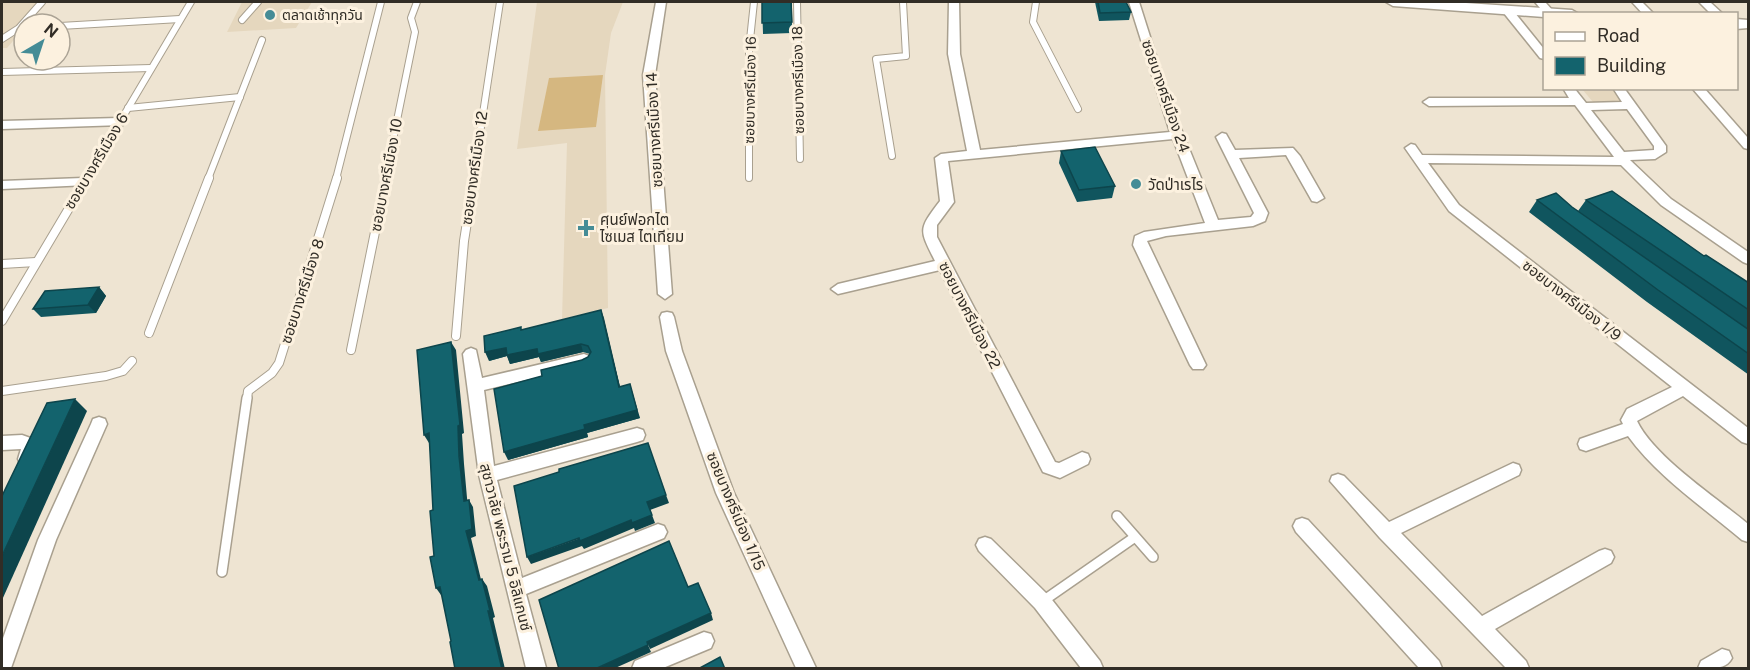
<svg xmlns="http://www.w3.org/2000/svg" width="1750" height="670" viewBox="0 0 1750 670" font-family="'Public Sans','Noto Sans Thai',sans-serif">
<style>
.built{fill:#e5d7be}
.green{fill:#d5b780}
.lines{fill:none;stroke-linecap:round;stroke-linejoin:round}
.lane-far2-casing{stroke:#a9a08f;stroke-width:8}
.lane-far1-casing{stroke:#a9a08f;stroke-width:10}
.lane-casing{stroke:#a9a08f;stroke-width:12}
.street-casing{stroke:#a9a08f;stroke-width:3}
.secondary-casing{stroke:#a9a08f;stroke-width:3}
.lane-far2{stroke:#fff;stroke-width:6}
.lane-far1{stroke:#fff;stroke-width:8}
.lane{stroke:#fff;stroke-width:9}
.street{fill:#fff;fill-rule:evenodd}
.secondary{fill:#fff;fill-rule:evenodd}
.wall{fill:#10555e}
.shaded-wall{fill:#0d454c}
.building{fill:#13636d;stroke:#0d454c;stroke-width:1.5}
.poi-dot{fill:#458c96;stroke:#fcf1df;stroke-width:2}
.labels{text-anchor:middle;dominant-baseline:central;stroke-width:6;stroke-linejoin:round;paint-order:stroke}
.far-poi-label{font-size:14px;fill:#312d26;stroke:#fcf1df;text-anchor:start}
.far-street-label{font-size:14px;fill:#312d26;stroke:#fcf1df}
.street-label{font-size:15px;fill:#312d26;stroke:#fcf1df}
.poi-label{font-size:15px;fill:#312d26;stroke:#fcf1df;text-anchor:start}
</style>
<rect width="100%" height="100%" fill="#eee4d2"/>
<g class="built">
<path d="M2,2H47L28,24H24V28L7,48H2Z"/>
<path d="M242,2H312L296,28L227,32Z"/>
<path d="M537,2H623L611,33L605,75L608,308L562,319L567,143L517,149Z"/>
<path d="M1582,89H1613L1625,103L1593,102Z"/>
</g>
<path class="green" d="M603,75L596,127L538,131L549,78Z"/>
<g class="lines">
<defs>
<g id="lane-far2">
<path d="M797,2L800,159"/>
<path d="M1036,2L1033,22L1078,109"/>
<path d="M242,20L258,2"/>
<path d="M60,26L180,19"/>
<path d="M2,39L19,28L42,2"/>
<path d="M2,72L151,68"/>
<path d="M128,108L240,97"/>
<path d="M892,156L876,59L906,56L903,2"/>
<path d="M749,178V49L754,2"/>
<path d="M86,179L191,2"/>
<path d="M208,179L262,40"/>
<path d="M336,179L381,2"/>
<path d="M385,179L415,32L411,18L417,2"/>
<path d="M473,179L500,2"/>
</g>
<g id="lane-far1">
<path d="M2,264L36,262"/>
<path d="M2,321L87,178"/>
<path d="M149,333L209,178"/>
<path d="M456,336L464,241L474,178"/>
<path d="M351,350L386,178"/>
<path d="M2,391L106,376L123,371L132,361"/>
<path d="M247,399L248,391L272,373L279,363L337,178"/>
</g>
<g id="lane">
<path d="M1117,516L1153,557"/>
<path d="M222,572L247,398"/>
<path d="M1043,601L1135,537"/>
</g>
<g id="street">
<path d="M656,2H666L655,75L672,294L665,299L658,294L643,75Z"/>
<path d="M949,2H959L960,54L980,150L1170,132L1129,2H1139L1173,109L1218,220L1251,217L1254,213L1216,137L1222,133L1226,134L1235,150L1293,148L1300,156L1324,198L1317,202L1312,201L1286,155L1239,158L1268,213L1265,221L1253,226L1166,236L1147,241L1206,365L1203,369H1193L1190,365L1133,245L1135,236L1144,232L1205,223L1173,139L948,161L954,202L937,225V237L1055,462L1059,463L1082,452L1088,454L1090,459L1088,464L1060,478L1043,472L940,270L838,294L831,289L838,284L935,261C919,229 918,230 940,201L935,158L941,154L967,151L948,54Z"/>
<path d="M1535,2H1545L1554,12L1545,14Z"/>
<path d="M1632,2H1642L1654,14H1643Z"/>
<path d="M1699,2H1710L1723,14H1711Z"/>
<path d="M1507,7L1511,8L1544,49V59L1540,58L1503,12V8Z"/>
<path d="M1563,88H1574L1586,103L1622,102L1613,88H1624L1666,146V152L1655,159L1630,160L1671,199L1748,252V264L1743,262L1661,205L1621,165L1428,163L1459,205L1748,428V444L1742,442L1683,396L1637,421C1654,457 1717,498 1748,524V542L1742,540C1703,507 1658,477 1628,436L1586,451L1580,449L1578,444L1580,439L1623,424L1621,420L1627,409L1672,387L1449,211L1405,148L1411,144L1415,145L1422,155L1614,157L1575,105L1429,106L1423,102L1429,98H1569ZM1627,109L1654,146V150L1624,152L1591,110Z"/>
<path d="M1692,88H1704L1748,138V149L1744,148Z"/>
<path d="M119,118L123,119V125L2,129V121Z"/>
<path d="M83,178L88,179L89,182L88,185L2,189V181Z"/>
<path d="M667,312L672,313L674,317L682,351L734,493L816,668H796L716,493L666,351L660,317L662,313Z"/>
<path d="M471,348L476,350L482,378L584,354L589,356L592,360L589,364L584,366L484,390L494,466L637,428L643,430L645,435L643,440L637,442L497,480L522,578L658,524L664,526L667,532L664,538L526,594L546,668H526L479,475L463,354L466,350Z"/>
<path d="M99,417L105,419L107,424L56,540L11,668H2V641L38,540L91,424L93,419Z"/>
<path d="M22,435L36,440L38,445L32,464L26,466L20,464L18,459L21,449L2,450V436Z"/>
<path d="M1513,463L1519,465L1521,470L1519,475L1401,533L1482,616L1599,551L1605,549L1611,551L1614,557L1611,563L1495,629L1526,661L1529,668H1506L1380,538L1330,481L1332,476L1338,474L1344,476L1389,522Z"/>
<path d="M1302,518L1308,520L1439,661L1442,668H1419L1296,532L1293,526L1296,520Z"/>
<path d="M985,537L991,539L1049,596L1100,661L1103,668H1081L1035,608L979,551L976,545L979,539Z"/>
<path d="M704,632L711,634L714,641L711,648L663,668H632L635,661Z"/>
<path d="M1722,649L1729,651L1732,658C1726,670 1712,668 1698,668L1701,661Z"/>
</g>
<g id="secondary">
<path d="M1386,2H1451L1572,10L1579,14H1544V17L1393,6Z"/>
<path d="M1736,19L1748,20V28L1736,29Z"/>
</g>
</defs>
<use href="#lane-far2" class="lane-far2-casing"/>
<use href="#lane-far1" class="lane-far1-casing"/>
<use href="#lane" class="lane-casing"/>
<use href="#street" class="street-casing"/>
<use href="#secondary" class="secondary-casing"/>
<use href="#lane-far2" class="lane-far2"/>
<use href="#lane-far1" class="lane-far1"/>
<use href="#lane" class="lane"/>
<use href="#street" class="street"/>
<use href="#secondary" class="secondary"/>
</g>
<g class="wall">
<path d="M762,2H792V33L763,34Z"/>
<path d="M1095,2H1126L1131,12L1129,20L1099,21Z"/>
<path d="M1061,151L1115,186L1112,198L1077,202L1059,163Z"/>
<path d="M1537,200L1572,207L1578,211L1586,200L1704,256L1749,283V375L1647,302L1529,212Z"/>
<path d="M99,287L106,296L96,313L41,317L33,309Z"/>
<path d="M601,310L620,387L640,418L587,433L588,437L508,460L542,376L588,357L590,354L583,352L541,362L539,357L510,364L507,356L489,361L522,330Z"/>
</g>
<g class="shaded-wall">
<path d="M99,287L106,296L96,313L88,305Z"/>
<path d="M601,310L604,318L622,395L619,387Z"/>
<path d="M451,342L456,350L464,433L462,434L464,464L468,509L464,501L459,456Z"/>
<path d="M581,344L583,352L541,362L539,357L510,364L507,356L489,361L485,352L506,348L537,349Z"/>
<path d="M630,384L640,418L587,433L588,437L508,460L504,452L584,425Z"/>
<path d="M75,399L87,411L2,600V556Z"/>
<path d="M429,433L434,441L429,443L424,435Z"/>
<path d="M666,495L669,503L650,510L647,502Z"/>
<path d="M469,500L473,507L476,536L471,538L483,588L479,580L466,531Z"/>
<path d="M652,515L655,523L635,531L634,528L584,549L582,546L531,564L527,557L631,520Z"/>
<path d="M482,579L487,586L495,617L493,618L505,669H502L488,611Z"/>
<path d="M440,587L446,594L441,595L436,588Z"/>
<path d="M711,613L713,620L650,649L647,642Z"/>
<path d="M648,645L651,652L613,669H595Z"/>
</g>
<g class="building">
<path d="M762,2H791L792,22L762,23Z"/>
<path d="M1098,2H1126L1131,12L1100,13Z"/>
<path d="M1095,147L1115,186L1079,190L1061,151Z"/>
<path d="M1612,191L1704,256L1706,255L1749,283V310L1586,200Z"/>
<path d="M1556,193L1572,207L1749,330V354L1658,290L1537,200Z"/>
<path d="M99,287L88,305L33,309L45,291Z"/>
<path d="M601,310L619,387L630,384L637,410L584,425L585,429L504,452L494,389L542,376L541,370L582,360L588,357L591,352L588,346L581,344L538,354L537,349L507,355L506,348L485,352L484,336L521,327V330Z"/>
<path d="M451,342L460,425L458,426L459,456L464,501L469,500L472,529L466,531L479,580L482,579L490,611H488L502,669H455L450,642L451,641L440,587L436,588L430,557L434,556L430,511L433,510L429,433L424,435L417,350Z"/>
<path d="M75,399L2,556V496L47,403Z"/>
<path d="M648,443L666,495L647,502L652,515L632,523L631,520L580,541L579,538L527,557L514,486L559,472V469Z"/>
<path d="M669,541L688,587L698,583L711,613L647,642L648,645L595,669H559L539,600Z"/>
<path d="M720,657L725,669H698Z"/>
</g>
<g class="poi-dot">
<circle cx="270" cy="15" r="6"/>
<circle cx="1136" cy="184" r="6"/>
<path d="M583 219h6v6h6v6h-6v6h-6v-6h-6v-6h6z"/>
</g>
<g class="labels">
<g class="far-poi-label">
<text x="282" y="15">ตลาดเช้าทุกวัน</text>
</g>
<g class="far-street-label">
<text transform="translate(798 80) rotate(-91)">ซอยบางศรีเมือง 18</text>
<text transform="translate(750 90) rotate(-89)">ซอยบางศรีเมือง 16</text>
</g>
<g class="street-label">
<text transform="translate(1166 96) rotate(71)">ซอยบางศรีเมือง 24</text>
<text transform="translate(654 130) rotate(-93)">ซอยบางศรีเมือง 14</text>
<text transform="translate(96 161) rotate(-59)">ซอยบางศรีเมือง 6</text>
<text transform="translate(474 168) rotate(-82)">ซอยบางศรีเมือง 12</text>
<text transform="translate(386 175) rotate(-79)">ซอยบางศรีเมือง 10</text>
<text transform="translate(302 291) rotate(-72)">ซอยบางศรีเมือง 8</text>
<text transform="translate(1572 300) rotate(38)">ซอยบางศรีเมือง 1/9</text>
<text transform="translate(970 315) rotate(63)">ซอยบางศรีเมือง 22</text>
<text transform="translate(736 511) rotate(67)">ซอยบางศรีเมือง 1/15</text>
<text transform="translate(506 547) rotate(76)">สุชาวาลัย พระราม 5 อิลิแกนซ์</text>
</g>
<g class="poi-label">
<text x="1148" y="184">วัดป่าเรไร</text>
<text x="600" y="219">ศูนย์ฟอกไต<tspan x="600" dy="17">ไซเมส ไตเทียม</tspan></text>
</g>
</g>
<rect width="1750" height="670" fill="none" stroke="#312d26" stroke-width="6"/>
<rect x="1543" y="12" width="195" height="78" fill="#fcf1df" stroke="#aba395" stroke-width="1.5"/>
<rect x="1555" y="32" width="30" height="9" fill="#ffffff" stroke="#aba395" stroke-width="1.5"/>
<text x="1597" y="42" font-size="18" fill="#312d26">Road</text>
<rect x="1555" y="57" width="30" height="18" fill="#13636d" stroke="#aba395" stroke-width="1.5"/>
<text x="1597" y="72" font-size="18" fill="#312d26">Building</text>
<g transform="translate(42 42) rotate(39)"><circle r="28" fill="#fcf1df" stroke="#aba395" stroke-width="1.5"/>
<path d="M0-4.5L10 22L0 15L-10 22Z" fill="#458c96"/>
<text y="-9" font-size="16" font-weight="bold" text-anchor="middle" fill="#312d26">N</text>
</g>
</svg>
